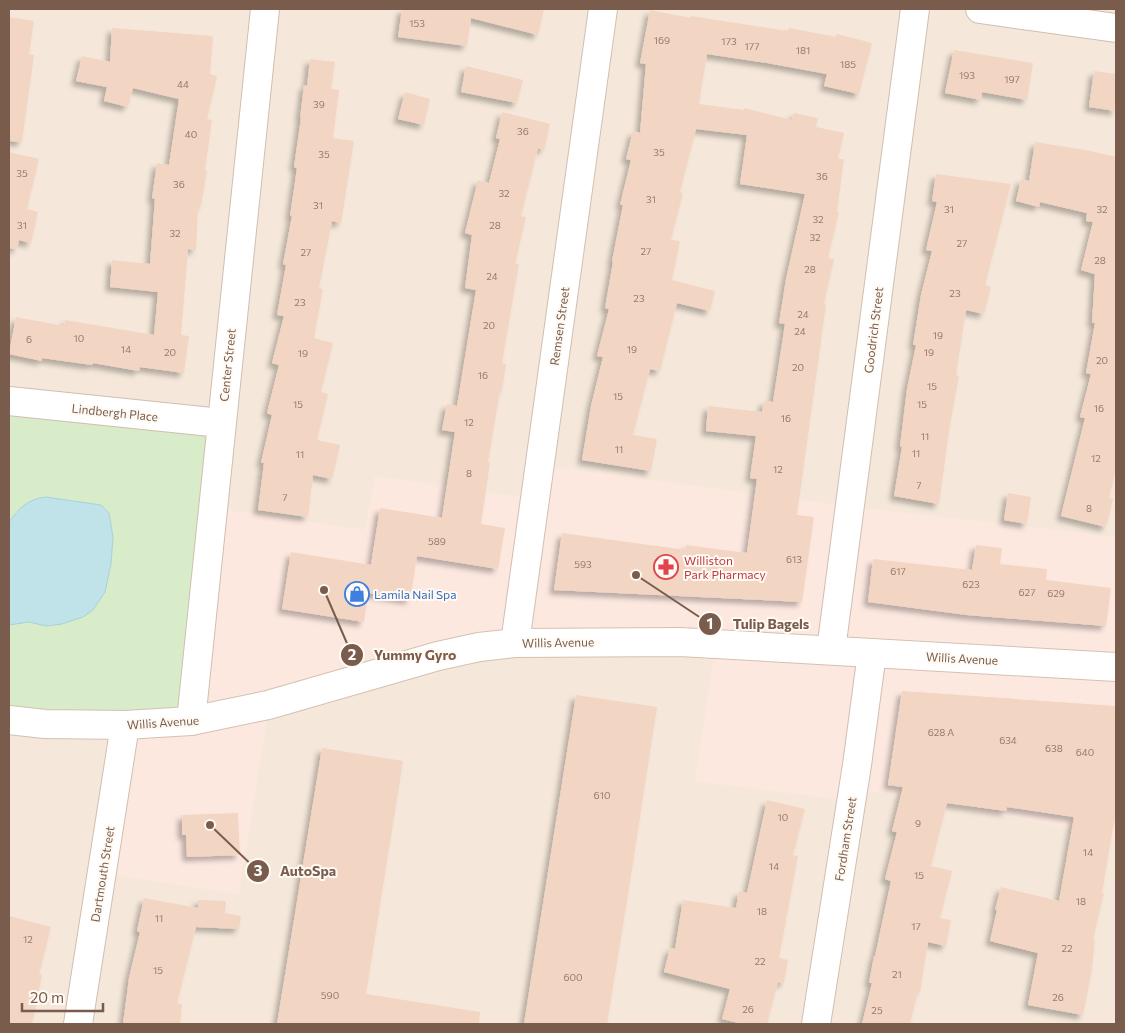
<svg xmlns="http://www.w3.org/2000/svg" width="1125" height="1033" viewBox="0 0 1125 1033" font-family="Commissioner,sans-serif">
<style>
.residential{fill:#f5e8da}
.commercial{fill:#fde8e0}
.green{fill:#d8ecc9}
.water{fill:#bfe3e8;stroke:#a5d3da}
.building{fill:#f3d5c3;filter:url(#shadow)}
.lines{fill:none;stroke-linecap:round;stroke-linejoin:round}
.minor-casing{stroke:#d1beb0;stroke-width:30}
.secondary-casing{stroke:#d6c0b0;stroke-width:30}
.minor{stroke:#fff;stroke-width:28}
.secondary{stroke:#fff;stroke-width:28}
.labels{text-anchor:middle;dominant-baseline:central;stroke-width:4;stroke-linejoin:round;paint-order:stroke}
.number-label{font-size:10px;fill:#987a6a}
.street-label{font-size:12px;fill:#7a5c4d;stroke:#fffaf3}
.health-label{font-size:12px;fill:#be3a42;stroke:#fffaf3;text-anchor:start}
.shop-label{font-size:12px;fill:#366cbe;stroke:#fffaf3;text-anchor:start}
.leader{fill:none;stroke:#7a5c4d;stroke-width:2}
.callout-dot{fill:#7a5c4d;stroke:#fffaf3;stroke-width:2}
.mark-label{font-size:15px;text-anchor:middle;font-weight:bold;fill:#fff}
.callout-label{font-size:14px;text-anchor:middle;font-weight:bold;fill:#7a5c4d;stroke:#fffaf3;stroke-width:4;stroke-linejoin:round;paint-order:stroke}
</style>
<defs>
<filter id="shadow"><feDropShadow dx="-4.5" dy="4.5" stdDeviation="2.5" flood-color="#0004"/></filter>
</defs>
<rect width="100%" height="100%" fill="#fdf6ec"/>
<rect class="residential" x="9" y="9" width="1107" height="1015"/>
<path class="commercial" d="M540,465L845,506L1116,537V837L853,788L851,801L695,781L716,643H515L269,705L239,894L102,873L125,725L213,508L365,530L375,476L535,499Z"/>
<path class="green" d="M9,408L220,429L191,721L9,719Z"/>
<path class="water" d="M46,497L101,505L109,513L113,537L111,564L105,592L93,610L83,617L62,624L46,626L29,622L9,625V522C19,508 28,499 46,497Z"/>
<g class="building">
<path d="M402,9H544L538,35L471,18L467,46L398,37Z"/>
<path d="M650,10L691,18V16L788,31L789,28L836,37L837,34L872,43L859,94L824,86L827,74L767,63L707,54L699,104L744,110V108L792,120L794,113L818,118L816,127L844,133L838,159H844L837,211L839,212L828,258L834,259L824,304L826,305L797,515L814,517L802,602L554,590L562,533L686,550V545L747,553L757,479L750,478L756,436L706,431L708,406L762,412L764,401L773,402L785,324L779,323L786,279L805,194L740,184L747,135L696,129L680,192L683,193L671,240L680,241L672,280L715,291L710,311L677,303L660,371L650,369L633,435L657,439L651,471L582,460L591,406L603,357L597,356L609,309L605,308L613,262L612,261L623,205H620L631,160L626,159L633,131L640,133L646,64L640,63Z"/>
<path d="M9,17L34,21L29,54L34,55L22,142L9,141Z"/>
<path d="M112,28L213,36L210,74L217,76L207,119L212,120L205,170H207L201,206L198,205L196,250L188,249L181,335L189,336L184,373L140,367L139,371L93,363L92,365L42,358V361L9,354L16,317L64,326L65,320L154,335L158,292L110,287L112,260L150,264L155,199L152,198L157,163L169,165L179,99L133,88L128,107L104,101L107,87L76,81L82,56L110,62Z"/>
<path d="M954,50L1033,63L1027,100L982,92L981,100L945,93Z"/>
<path d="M310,59L335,62L331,89L339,90L333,138L354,141L341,223L332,221L319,288L323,289L314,338L333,343L321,392L328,394L317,440L340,445L332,479L313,475L308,517L258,510L264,463H261L272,415L267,413L279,365L272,363L284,316L277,315L286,265L283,264L292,216H290L297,168L294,167L301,118H300L304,85L307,86Z"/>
<path d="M466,66L523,80L517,103L461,92Z"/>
<path d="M1094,71L1116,74V111L1089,107Z"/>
<path d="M405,92L430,99L424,125L398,119Z"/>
<path d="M502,112L550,124L544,150L538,148L521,216L526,217L515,264H519L502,363L506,364L502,391H500L488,462H490L481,524L505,528L498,569L417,556L410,600L368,593L364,622L282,609L291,552L371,565L380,508L442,518L455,432L442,430L447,404L457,406L476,290L465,288L472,235L465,233L478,180L489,183L500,139L496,138Z"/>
<path d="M1035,142L1091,151L1116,157V469L1109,498L1113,499L1106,527L1061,516L1085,418L1080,417L1091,374L1086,373L1095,323H1092L1095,274L1081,270L1093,222L1086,221L1087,213L1040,202L1039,207L1016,201L1021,179L1029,181Z"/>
<path d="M9,152L39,159L27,209L38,212L31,243L19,240L17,249L9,248Z"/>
<path d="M936,174L1011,184L985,285L991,287L984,314L966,310L956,375L959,376L950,424L939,504L894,496L902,447L900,446L907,389L916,345H913L921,295L932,251L926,250L937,202L932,201Z"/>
<path d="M1008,493L1031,497L1027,524L1004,520Z"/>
<path d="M976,545L1002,548L1000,564L1047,569L1046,580L1111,588L1106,626L967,615L868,602L873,559L972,570Z"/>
<path d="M902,691L1116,706V823L1114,822L1102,893H1104L1093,939H1095L1092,970L1083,1015L1028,1005L1038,953L990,941L997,910H995L1001,887L1059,901L1074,817L1007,807L1006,811L947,803L931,866L952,871L940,918L951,920L946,946L928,942L920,992L918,991L910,1024H862L872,983H869L874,956H875L891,881L885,879L897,832L892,831L903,787L888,785Z"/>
<path d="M576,695L657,707L628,895L607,1024H524Z"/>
<path d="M322,748L403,761L366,994L480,1012L479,1024H277Z"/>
<path d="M767,800L805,809L793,855L798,856L779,958L788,960L784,983L778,982L767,1024H743L722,1019L730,989L664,972L670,948L675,949L683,900L736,908L739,891L747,893Z"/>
<path d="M238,813L240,855L187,857L186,835H182V815Z"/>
<path d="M144,898L198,908V900L226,901L225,913L241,916L239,929L196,927L177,1003L182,1004L180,1024H123L129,978L140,932L137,931Z"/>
<path d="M9,916L51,927L39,974L42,975L32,1024H9Z"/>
</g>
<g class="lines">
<defs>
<g id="minor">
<path d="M980,9L1116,28"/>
<path d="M9,401L221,423"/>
<path d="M515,643L603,9"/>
<path d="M831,650L915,9"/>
<path d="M191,721L265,9"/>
<path d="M78,1024L125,725"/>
<path d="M816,1024L857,765L872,653"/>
</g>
<path id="secondary" d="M9,720L45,724L125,725L191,721L268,705L438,656L479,647L515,643L680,642L1116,667"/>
</defs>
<use href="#minor" class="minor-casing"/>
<use href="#secondary" class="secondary-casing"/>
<use href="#minor" class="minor"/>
<use href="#secondary" class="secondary"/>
</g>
<defs>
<symbol id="pharmacy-ring" viewBox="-11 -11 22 22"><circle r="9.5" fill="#fffaf3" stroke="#e0444e" stroke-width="1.5"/><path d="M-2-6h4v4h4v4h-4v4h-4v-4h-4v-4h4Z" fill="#e0444e"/></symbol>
<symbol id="shop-ring" viewBox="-11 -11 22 22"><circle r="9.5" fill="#fffaf3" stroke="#3f7fe0" stroke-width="1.5"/><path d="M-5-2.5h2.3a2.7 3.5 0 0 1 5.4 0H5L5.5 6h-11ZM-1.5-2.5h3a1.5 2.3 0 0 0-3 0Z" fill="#3f7fe0"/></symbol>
</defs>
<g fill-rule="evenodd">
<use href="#pharmacy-ring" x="652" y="553" width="28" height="28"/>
<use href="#shop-ring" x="343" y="580" width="28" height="28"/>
</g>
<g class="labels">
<g class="number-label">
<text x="417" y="23">153</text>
<text x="662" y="40">169</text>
<text x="729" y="41">173</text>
<text x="752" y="46">177</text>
<text x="803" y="50">181</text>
<text x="848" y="64">185</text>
<text x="967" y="75">193</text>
<text x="1012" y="79">197</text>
<text x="183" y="84">44</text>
<text x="319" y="104">39</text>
<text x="523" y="131">36</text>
<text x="191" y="134">40</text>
<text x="659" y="152">35</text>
<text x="324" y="154">35</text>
<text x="22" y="173">35</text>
<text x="822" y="176">36</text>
<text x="179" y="184">36</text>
<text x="504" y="193">32</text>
<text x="651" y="199">31</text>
<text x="318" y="205">31</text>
<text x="949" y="209">31</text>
<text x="1102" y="209">32</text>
<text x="818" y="219">32</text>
<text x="22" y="225">31</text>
<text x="495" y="225">28</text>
<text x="175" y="233">32</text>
<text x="815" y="237">32</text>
<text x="962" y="243">27</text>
<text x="646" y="251">27</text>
<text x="306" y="252">27</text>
<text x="1100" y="260">28</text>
<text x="810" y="269">28</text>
<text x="492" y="276">24</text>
<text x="955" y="293">23</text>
<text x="639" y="298">23</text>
<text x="300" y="302">23</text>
<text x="803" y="314">24</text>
<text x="489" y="325">20</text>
<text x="800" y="331">24</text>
<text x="938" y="335">19</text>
<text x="79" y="338">10</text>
<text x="29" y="339">6</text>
<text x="126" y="349">14</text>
<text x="632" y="349">19</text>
<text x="170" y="352">20</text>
<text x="929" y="352">19</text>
<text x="303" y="353">19</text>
<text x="1102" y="360">20</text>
<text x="798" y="367">20</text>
<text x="483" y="375">16</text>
<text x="932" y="386">15</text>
<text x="618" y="396">15</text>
<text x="298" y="404">15</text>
<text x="922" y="404">15</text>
<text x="1099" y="408">16</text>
<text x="786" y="418">16</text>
<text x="469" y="422">12</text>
<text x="925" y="436">11</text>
<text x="619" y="449">11</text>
<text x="916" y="453">11</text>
<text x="300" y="454">11</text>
<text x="1096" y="458">12</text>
<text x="778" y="469">12</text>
<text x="469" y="473">8</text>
<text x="919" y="485">7</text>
<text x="285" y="497">7</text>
<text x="1089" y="508">8</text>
<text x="437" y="541">589</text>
<text x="794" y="559">613</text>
<text x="583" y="564">593</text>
<text x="898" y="571">617</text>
<text x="971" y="584">623</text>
<text x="1027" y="592">627</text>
<text x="1056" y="593">629</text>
<text x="941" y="732">628 A</text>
<text x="1008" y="740">634</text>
<text x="1054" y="748">638</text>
<text x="1085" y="752">640</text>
<text x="602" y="795">610</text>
<text x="783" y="817">10</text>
<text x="918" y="823">9</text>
<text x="1088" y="852">14</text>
<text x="774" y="866">14</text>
<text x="919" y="875">15</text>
<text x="1081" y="901">18</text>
<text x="762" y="911">18</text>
<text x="159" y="918">11</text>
<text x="916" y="926">17</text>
<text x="28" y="939">12</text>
<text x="1067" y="948">22</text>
<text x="760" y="961">22</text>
<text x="158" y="970">15</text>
<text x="897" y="974">21</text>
<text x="573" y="977">600</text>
<text x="330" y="995">590</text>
<text x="1058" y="997">26</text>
<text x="748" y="1009">26</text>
<text x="877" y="1010">25</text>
</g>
<g class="street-label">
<text transform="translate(559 326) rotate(-82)">Remsen Street</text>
<text transform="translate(873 330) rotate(-83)">Goodrich Street</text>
<text transform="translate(227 365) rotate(-84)">Center Street</text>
<text transform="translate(115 412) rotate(6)">Lindbergh Place</text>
<text transform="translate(558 642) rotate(-1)">Willis Avenue</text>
<text transform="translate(962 658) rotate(3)">Willis Avenue</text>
<text transform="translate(163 722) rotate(-4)">Willis Avenue</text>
<text transform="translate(845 839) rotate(-81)">Fordham Street</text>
<text transform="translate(102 874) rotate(-81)">Dartmouth Street</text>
</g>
<g class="health-label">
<text x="684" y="560">Williston<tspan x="684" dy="14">Park Pharmacy</tspan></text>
</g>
<g class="shop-label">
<text x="374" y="594">Lamila Nail Spa</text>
</g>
</g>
<path class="leader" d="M636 575L710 624M324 590L352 655M210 825L258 871"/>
<g class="callout-dot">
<circle cx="636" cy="575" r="5"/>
<circle cx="324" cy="590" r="5"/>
<circle cx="210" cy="825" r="5"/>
<circle cx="710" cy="624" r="12"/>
<circle cx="352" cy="655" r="12"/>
<circle cx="258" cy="871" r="12"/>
</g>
<g class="mark-label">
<text x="710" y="629">1</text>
<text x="352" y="660">2</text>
<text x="258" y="876">3</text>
</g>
<g class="callout-label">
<text x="771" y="629">Tulip Bagels</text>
<text x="415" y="660">Yummy Gyro</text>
<text x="308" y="876">AutoSpa</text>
</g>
<rect width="1125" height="1033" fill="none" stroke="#7a5c4d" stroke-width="20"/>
<path d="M22 1003v8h81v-8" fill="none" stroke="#7a5c4d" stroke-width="2.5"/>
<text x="30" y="1003" font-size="15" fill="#7a5c4d" stroke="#fffaf3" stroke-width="4" paint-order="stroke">20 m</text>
</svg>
